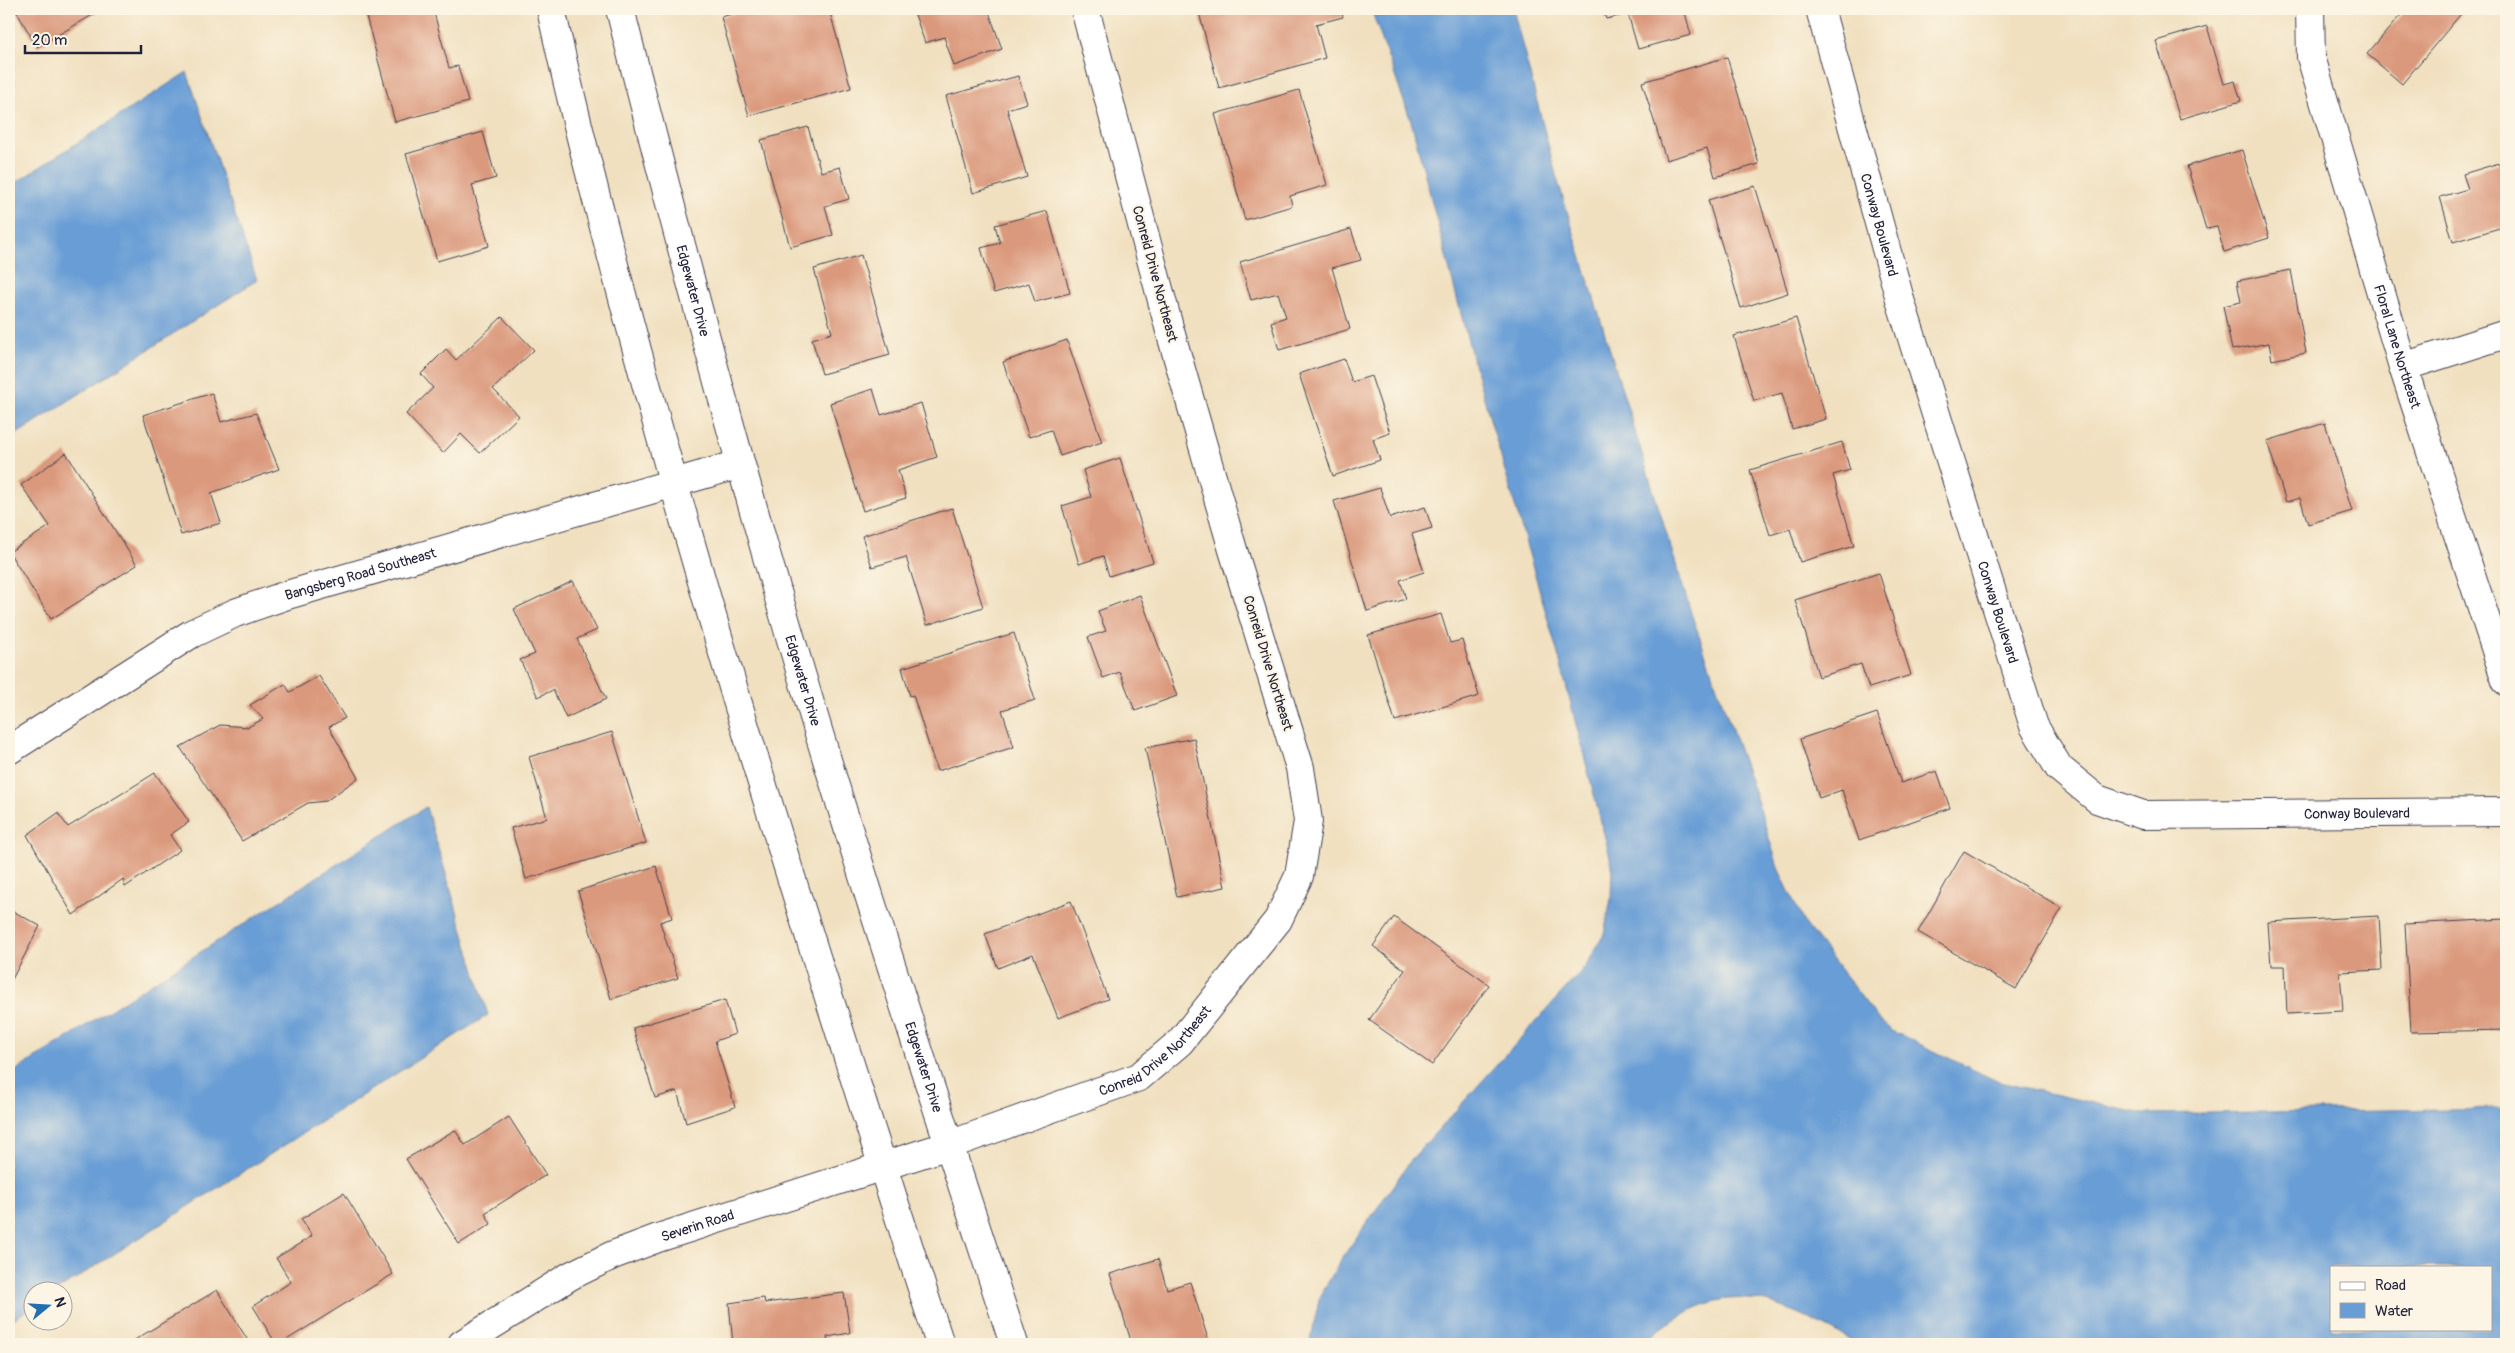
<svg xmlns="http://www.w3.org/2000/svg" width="2515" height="1353" viewBox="0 0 2515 1353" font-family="Pangolin,sans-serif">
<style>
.water{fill:#689dd5;stroke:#456088;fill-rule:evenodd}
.building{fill:#da987c}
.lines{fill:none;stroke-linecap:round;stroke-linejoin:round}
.minor-casing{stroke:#413e4f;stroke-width:30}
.minor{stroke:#fff;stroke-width:28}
.labels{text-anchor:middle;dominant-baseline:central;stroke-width:4;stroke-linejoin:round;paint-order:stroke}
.street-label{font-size:14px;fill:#22223b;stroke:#fcf5e5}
</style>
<rect width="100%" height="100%" fill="#fcf5e5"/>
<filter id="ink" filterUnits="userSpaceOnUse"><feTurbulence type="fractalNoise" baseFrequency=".02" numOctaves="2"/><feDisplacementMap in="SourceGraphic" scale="10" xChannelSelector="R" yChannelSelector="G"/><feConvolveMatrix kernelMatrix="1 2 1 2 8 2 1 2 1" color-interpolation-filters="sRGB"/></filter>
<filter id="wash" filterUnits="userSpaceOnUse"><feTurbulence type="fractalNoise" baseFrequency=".0096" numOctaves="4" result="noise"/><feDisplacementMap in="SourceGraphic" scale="20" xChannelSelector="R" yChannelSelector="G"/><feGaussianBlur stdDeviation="1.12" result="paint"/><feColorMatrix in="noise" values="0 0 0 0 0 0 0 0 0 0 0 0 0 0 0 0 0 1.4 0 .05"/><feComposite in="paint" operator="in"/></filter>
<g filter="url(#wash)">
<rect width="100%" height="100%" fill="#f0e0c0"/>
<g class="water">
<path d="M1371,9H1513L1556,175L1692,616L1759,806L1779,870L1803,921L1879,1020L1892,1031L1999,1082L2143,1114L2506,1108V1344H1859C1768,1297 1729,1271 1641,1344H1310L1319,1299L1340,1261L1411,1160L1586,966L1604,934L1611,899L1612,865L1559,658L1473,360L1411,121ZM2331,1267H2491V1329H2331Z"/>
<path d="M187,72L257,280L9,439V187Z"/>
<path d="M426,807L488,1015L58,1290H32V1307L9,1322V1075Z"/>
</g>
<g id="blocks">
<g class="building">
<path d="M15,9H103L37,47Z"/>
<path d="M364,9H433L449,68L458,66L468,102L395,122Z"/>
<path d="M749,9H829L851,88L749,116L721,17Z"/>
<path d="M913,9H988L1002,49L954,66L944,37L925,43Z"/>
<path d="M1198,9H1238L1239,11L1249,9H1341L1343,17L1316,24L1325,58L1219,88Z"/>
<path d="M1603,9H1684L1691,35L1638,49L1628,14L1606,19Z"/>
<path d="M2406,9H2465L2402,84L2367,54Z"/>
<path d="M2207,26L2224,84L2235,81L2241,101L2180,119L2156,41Z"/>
<path d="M1727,57L1759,164L1715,177L1707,148L1666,160L1642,82Z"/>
<path d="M1018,76L1027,103L1007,109L1027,177L973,193L946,96Z"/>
<path d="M1299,90L1327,185L1290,196L1292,206L1245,220L1215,114Z"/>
<path d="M808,127L821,172L840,167L849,199L825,206L833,235L790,247L761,140Z"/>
<path d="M483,132L496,178L472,185L489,246L437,261L406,154Z"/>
<path d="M2242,150L2269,238L2224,252L2217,227L2206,229L2187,166Z"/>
<path d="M2506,161V226L2453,242L2440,197L2468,189L2463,174Z"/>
<path d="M1755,186L1788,293L1741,308L1708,200Z"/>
<path d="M1047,211L1070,293L1035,302L1029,283L994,293L981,248L1000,243L995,225Z"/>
<path d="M1351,229L1361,260L1332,268L1350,329L1279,350L1271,322L1286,317L1278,293L1251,300L1240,262Z"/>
<path d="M861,255L890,355L822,374L812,339L832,333L814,269Z"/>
<path d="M2291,270L2306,353L2272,360L2269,343L2232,350L2223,306L2241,302L2237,281Z"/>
<path d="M502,317L534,350L493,389L519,416L480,453L461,434L443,453L406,414L433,388L421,374L446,349L456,360Z"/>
<path d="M1796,318L1826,419L1792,429L1782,393L1754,401L1734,336Z"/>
<path d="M1067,340L1102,442L1060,456L1051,430L1029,437L1003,362Z"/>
<path d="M1344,359L1352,382L1371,376L1390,433L1373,439L1380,460L1333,476L1299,374Z"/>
<path d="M873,389L881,415L921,403L937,457L898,470L906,498L863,511L830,403Z"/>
<path d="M212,393L221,422L256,413L279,469L211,493L221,523L181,535L143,415Z"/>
<path d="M2325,423L2352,511L2308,524L2300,498L2286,502L2267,441Z"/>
<path d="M1842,442L1850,470L1833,475L1854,546L1800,562L1790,529L1770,535L1750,470Z"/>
<path d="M66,453L137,565L51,619L9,552L50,526L21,485Z"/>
<path d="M1120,458L1153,562L1109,576L1103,556L1079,564L1062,506L1091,497L1083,470Z"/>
<path d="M1380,488L1390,518L1425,507L1432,528L1412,534L1424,572L1400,580L1406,599L1367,611L1334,501Z"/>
<path d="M952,508L983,607L927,625L906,557L872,567L862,536Z"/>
<path d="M1879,573L1911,675L1869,688L1861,664L1819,677L1795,600Z"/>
<path d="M573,581L597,630L577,639L606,699L566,718L553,690L538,697L520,660L535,654L514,609Z"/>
<path d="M1140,595L1177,696L1135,711L1120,672L1103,678L1088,637L1106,631L1098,611Z"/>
<path d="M1441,614L1450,643L1462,640L1479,696L1395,721L1368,635Z"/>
<path d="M1014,633L1035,700L1002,710L1014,747L937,771L913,695L910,696L902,668Z"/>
<path d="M319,676L345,718L329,727L358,778L326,801L308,803L242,841L180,747L220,725L248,727L263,719L250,705L285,684L290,692Z"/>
<path d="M1877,713L1901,783L1937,771L1950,808L1859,840L1842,790L1819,798L1800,739Z"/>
<path d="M612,732L646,843L526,879L511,828L547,818L529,757Z"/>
<path d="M1194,738L1225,887L1177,897L1145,748Z"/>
<path d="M155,773L189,822L170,835L180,850L125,887L123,879L73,915L27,835L58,813L68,827Z"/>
<path d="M1964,851L2062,908L2016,989L1918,932Z"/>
<path d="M656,866L672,918L660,922L678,978L611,999L578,891Z"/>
<path d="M1071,901L1108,999L1058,1018L1033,954L998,968L985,934Z"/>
<path d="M9,909L40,926L9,985Z"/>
<path d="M2379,916L2382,970L2340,972L2343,1011L2287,1014L2285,966H2271L2268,922Z"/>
<path d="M1394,917L1489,985L1432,1065L1369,1020L1405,970L1373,946Z"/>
<path d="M2506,919V1030L2411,1032L2405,924Z"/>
<path d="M725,1000L735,1034L715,1041L735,1107L686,1123L677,1091L655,1098L633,1028Z"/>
<path d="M509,1117L546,1175L485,1213L491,1224L459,1244L406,1159L455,1130L465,1145Z"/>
<path d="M344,1193L393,1274L280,1344H276L253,1306L291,1282L276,1258L312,1236L301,1219Z"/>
<path d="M1158,1259L1167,1289L1190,1282L1209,1342L1202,1344H1132L1110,1274Z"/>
<path d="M217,1290L250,1344H128Z"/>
<path d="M844,1293L850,1333L827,1337L828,1344H733L729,1303L764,1298L765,1303Z"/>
</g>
</g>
</g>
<g filter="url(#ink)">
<use href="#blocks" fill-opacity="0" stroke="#413e4f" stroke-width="1"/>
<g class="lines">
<defs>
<g id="minor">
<path d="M551,9C576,125 607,240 638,354C728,688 834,1016 940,1344"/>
<path id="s1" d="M620,9C678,239 740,469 808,697C873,914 944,1129 1014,1344"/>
<path id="s2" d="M1820,9L1901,303L2034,726L2059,768L2097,799L2143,815L2506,812"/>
<path id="s3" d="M2310,9L2311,57L2403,367L2506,681"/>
<path d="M2403,367L2506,334"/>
<path id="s4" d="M9,750L191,634L235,613L287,595L740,464"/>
<path id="s5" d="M462,1344L570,1276L613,1255L658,1238L949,1145L1139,1077L1180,1042L1278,920L1299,876L1308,821L1300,768L1233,550L1170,331L1085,9"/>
</g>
</defs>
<use href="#minor" class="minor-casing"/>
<use href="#minor" class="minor"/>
</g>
</g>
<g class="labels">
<g class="street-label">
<text stroke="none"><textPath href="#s2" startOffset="224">Conway Boulevard</textPath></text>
<text transform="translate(1155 274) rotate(75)">Conreid Drive Northeast</text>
<text stroke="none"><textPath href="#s1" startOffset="291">Edgewater Drive</textPath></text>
<text stroke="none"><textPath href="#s3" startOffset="350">Floral Lane Northeast</textPath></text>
<text stroke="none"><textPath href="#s4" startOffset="396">Bangsberg Road Southeast</textPath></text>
<text stroke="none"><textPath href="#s2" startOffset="629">Conway Boulevard</textPath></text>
<text transform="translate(1268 663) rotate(73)">Conreid Drive Northeast</text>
<text stroke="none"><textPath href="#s1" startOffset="696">Edgewater Drive</textPath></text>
<text stroke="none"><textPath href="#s2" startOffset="1109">Conway Boulevard</textPath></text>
<text stroke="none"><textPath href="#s5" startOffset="759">Conreid Drive Northeast</textPath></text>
<text stroke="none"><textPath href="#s1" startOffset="1101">Edgewater Drive</textPath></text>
<text stroke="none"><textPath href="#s5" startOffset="265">Severin Road</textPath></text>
</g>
</g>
<rect width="2515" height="1353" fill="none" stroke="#fcf5e5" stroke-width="30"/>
<rect x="2330" y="1266" width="162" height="65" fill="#fcf5e5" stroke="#a5a1a1"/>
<rect x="2340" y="1282" width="25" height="8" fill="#ffffff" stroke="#a5a1a1"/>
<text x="2375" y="1290" font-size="15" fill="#22223b">Road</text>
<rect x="2340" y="1303" width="25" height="15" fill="#689dd5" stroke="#a5a1a1"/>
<text x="2375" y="1316" font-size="15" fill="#22223b">Water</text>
<g transform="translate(48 1306) rotate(72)"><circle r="24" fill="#fcf5e5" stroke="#a5a1a1"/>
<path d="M0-4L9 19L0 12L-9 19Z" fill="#1f6fb2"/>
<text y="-8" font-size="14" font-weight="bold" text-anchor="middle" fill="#22223b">N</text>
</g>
<path d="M25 45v8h116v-8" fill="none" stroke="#22223b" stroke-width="2.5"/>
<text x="32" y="45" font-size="15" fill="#22223b" stroke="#fcf5e5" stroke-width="4" paint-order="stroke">20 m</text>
</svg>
